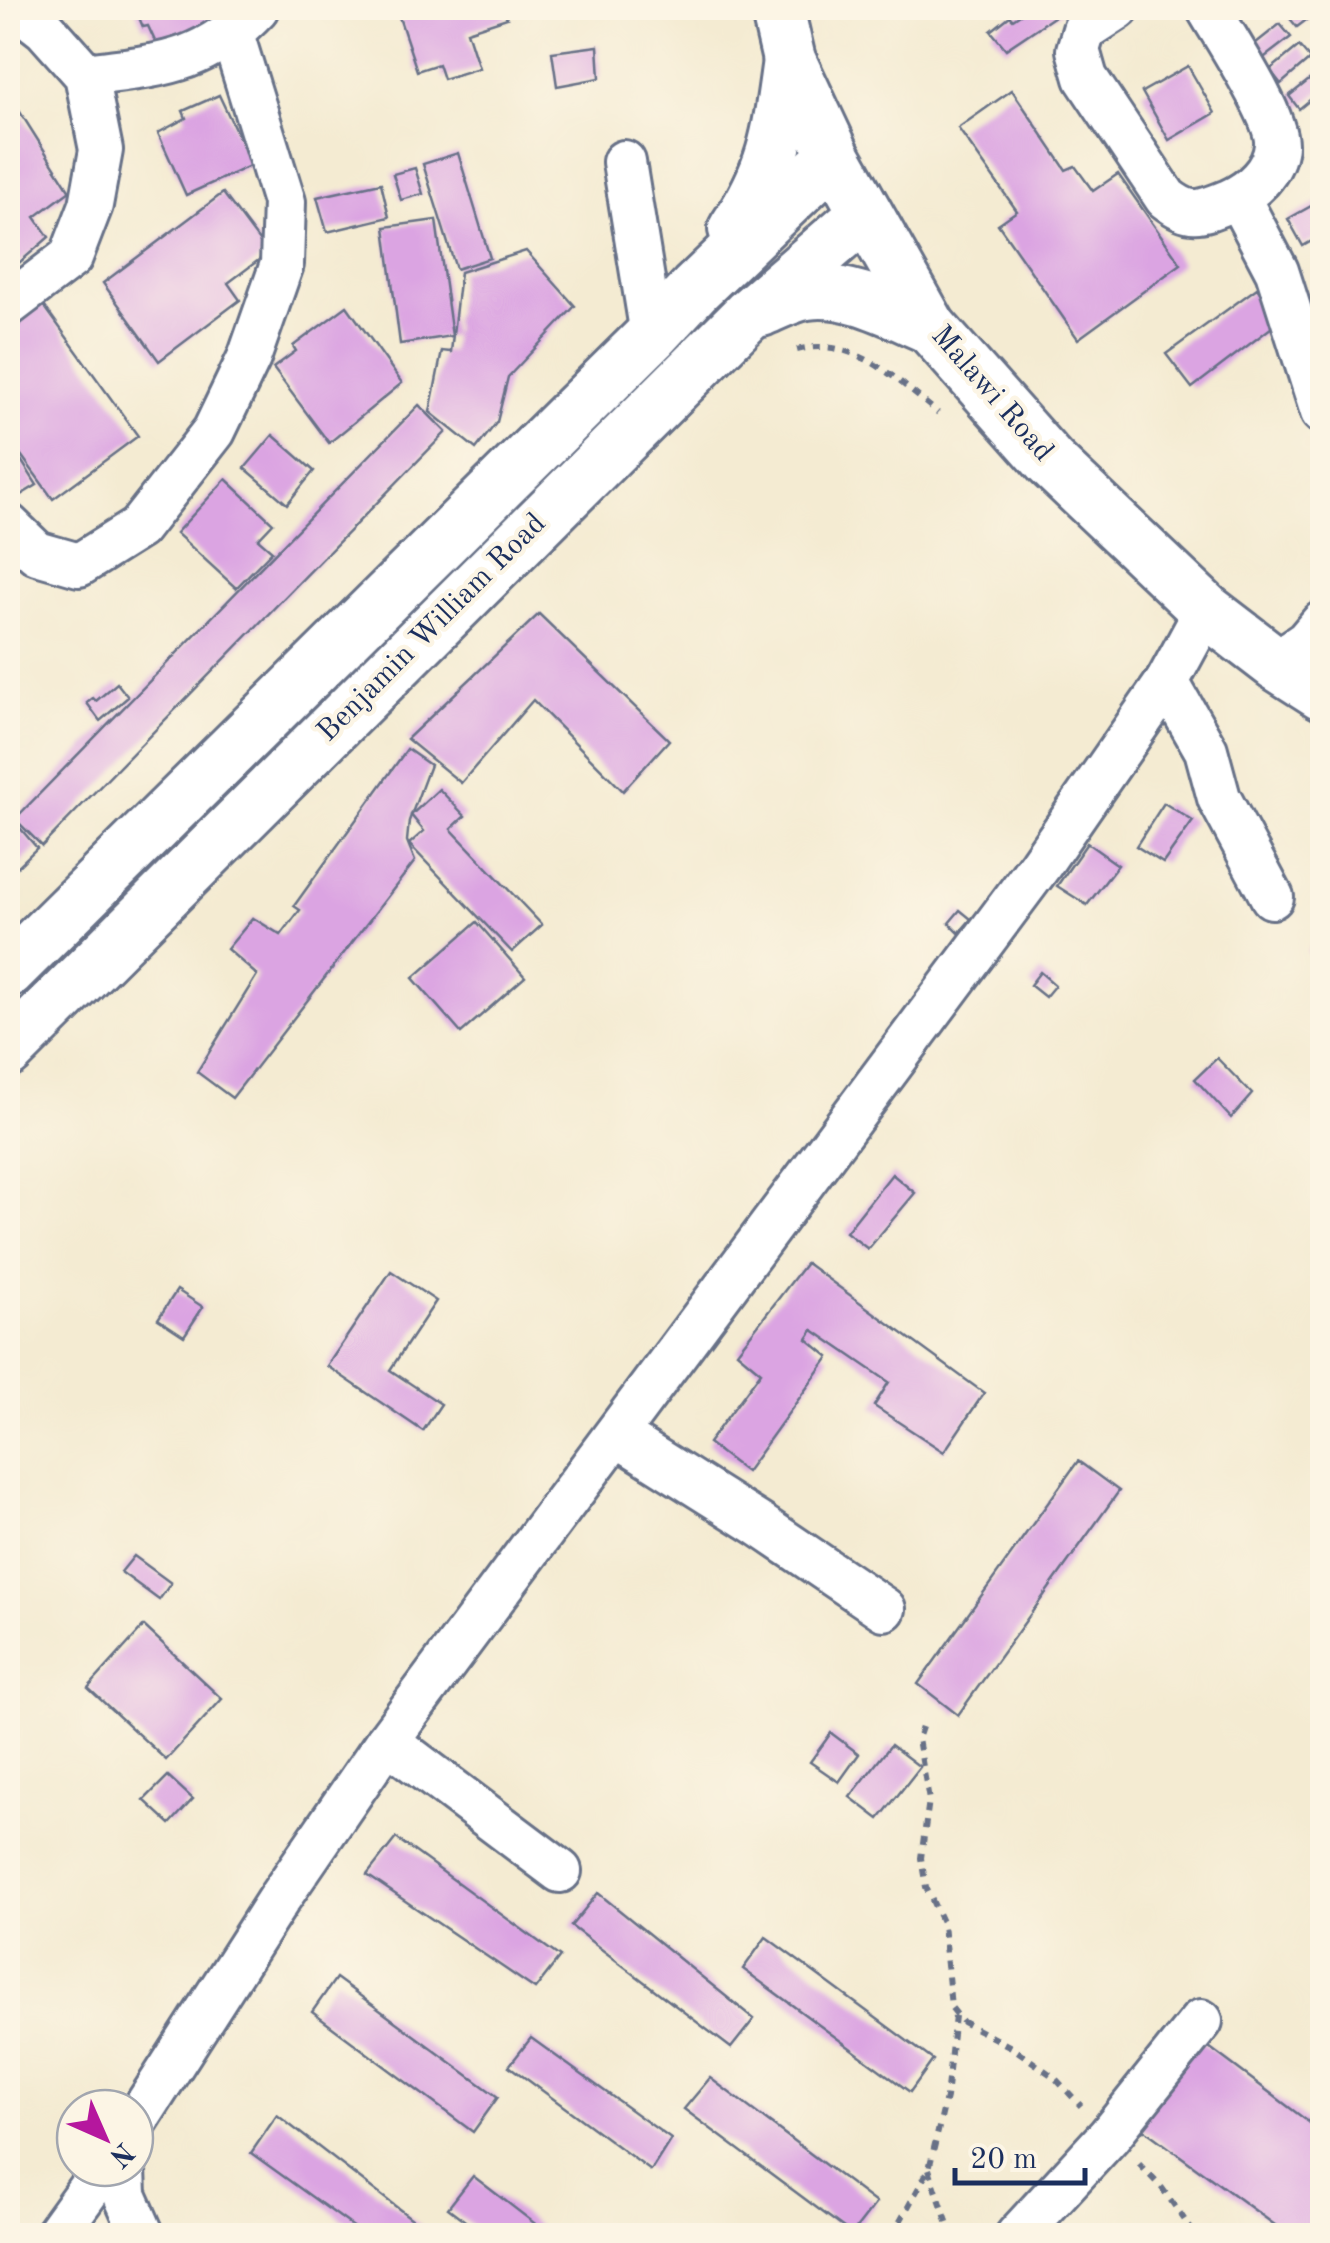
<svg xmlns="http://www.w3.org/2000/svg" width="1330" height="2243" viewBox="0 0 1330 2243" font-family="'Old Standard TT',serif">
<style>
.building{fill:#dba4e2}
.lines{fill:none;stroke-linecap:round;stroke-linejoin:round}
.minor-casing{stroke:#677187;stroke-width:48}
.major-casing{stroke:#677187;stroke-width:58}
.path{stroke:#677187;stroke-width:6;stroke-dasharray:8 8;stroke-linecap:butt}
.minor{stroke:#fff;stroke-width:42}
.major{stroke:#fff;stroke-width:52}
.labels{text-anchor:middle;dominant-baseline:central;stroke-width:9;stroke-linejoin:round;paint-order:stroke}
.street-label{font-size:30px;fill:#1b2f5e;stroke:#fcf5e5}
</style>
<rect width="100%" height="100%" fill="#fcf5e5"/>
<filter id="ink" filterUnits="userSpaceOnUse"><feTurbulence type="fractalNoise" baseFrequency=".01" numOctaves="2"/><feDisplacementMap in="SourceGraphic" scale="20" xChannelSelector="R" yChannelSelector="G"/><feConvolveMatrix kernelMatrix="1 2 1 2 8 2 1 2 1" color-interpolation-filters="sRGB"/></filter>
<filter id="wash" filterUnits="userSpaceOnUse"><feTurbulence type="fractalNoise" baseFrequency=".0048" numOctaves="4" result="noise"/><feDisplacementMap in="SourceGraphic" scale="40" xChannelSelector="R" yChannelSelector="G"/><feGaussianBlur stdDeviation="2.25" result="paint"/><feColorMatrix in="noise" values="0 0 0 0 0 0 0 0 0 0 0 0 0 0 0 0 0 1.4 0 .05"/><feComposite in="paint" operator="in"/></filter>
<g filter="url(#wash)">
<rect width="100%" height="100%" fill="#f4ebd2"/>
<g id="blocks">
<g class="building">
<path d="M135,8H213L221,25L160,52L148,26L143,27Z"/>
<path d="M396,8H503L507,18L467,31L479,68L443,79L438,64L417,71Z"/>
<path d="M1029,8H1067L1006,49L991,31L1010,16L1013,19Z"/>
<path d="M1296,8H1322L1297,27L1287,15Z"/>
<path d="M1280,24L1291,37L1261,60L1251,47Z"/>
<path d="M598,46L600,78L557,86L552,52Z"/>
<path d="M1299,46L1310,59L1281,84L1270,70Z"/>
<path d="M1188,66L1215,113L1169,140L1142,92Z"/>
<path d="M1319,72L1322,90L1299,109L1289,96Z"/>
<path d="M1012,90L1066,170L1075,166L1093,191L1118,174L1181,264L1078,339L998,224L1017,211L958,128Z"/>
<path d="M8,93L70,191L35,217L49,237L19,263L8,248Z"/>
<path d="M219,95L252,165L186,195L158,133L186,118L183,111Z"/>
<path d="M458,153L490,258L456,269L423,164Z"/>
<path d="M415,168L423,194L401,200L393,174Z"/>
<path d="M381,183L389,217L327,232L317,197Z"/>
<path d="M223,193L268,253L228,283L240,300L159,361L103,283Z"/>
<path d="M1322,200V235L1303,246L1288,219Z"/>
<path d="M436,220L452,336L400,344L385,227Z"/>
<path d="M526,251L575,306L508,377L497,422L476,449L430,412L442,351L451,352L460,272Z"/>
<path d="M1257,288L1280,321L1192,388L1166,354Z"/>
<path d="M37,296L138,436L53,499L8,437V318Z"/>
<path d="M347,306L402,383L329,443L273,368L296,351L293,346Z"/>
<path d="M419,405L446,432L42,846L15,819Z"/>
<path d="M273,435L314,471L287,504L245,468Z"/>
<path d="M12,446L37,485L14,499L8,490V448Z"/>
<path d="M226,479L273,523L258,539L272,551L236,588L176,533Z"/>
<path d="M539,614L669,740L623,791L533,700L461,783L407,739Z"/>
<path d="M117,683L128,697L100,721L87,703L93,698L96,701Z"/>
<path d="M407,749L430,765L409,821L407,841L415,861L232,1098L197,1072L257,975L227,949L253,918L281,935L300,910L294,906Z"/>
<path d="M439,789L465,816L451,829L542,925L512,952L409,844L424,831L411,815Z"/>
<path d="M1164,803L1193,821L1163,863L1136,846Z"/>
<path d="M8,814L37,848L8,876Z"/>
<path d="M1087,843L1118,865L1087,905L1057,886Z"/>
<path d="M960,910L971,919L959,933L949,923Z"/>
<path d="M477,922L525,977L461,1033L413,978Z"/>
<path d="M1322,931V978L1315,972L1321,962L1307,952Z"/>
<path d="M1040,972L1055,985L1045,997L1030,985Z"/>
<path d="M1217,1058L1252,1094L1231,1118L1195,1079Z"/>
<path d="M892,1174L915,1193L868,1249L846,1232Z"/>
<path d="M806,1263L984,1393L944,1452L874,1406L889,1382L813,1330L807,1339L829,1357L746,1472L708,1443L761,1372L737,1352Z"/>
<path d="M391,1271L436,1301L390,1370L441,1404L423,1431L327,1366Z"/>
<path d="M177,1290L203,1307L184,1336L158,1319Z"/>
<path d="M1078,1461L1119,1491L958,1715L918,1684Z"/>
<path d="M134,1556L171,1583L159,1600L121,1572Z"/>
<path d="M144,1626L222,1699L166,1760L88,1688Z"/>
<path d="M831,1733L859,1754L839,1782L810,1762Z"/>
<path d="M891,1745L920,1767L879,1819L850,1797Z"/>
<path d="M168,1776L193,1799L170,1824L144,1800Z"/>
<path d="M396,1838L560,1957L535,1989L367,1875Z"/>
<path d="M598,1893L754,2019L731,2048L571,1926Z"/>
<path d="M766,1937L933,2060L910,2092L743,1969Z"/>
<path d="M336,1978L498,2097L473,2132L312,2012Z"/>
<path d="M1193,2035L1322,2132V2236H1290L1131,2120Z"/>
<path d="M531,2038L671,2139L651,2171L509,2066Z"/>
<path d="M710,2078L876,2203L852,2234L684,2109Z"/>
<path d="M277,2115L434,2236H366L251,2153Z"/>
<path d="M473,2176L551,2236H485L448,2208Z"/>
</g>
</g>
</g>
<g filter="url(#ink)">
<use href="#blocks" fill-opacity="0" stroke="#677187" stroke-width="2.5"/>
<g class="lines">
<defs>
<g id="minor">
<path d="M1118,8L1084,30L1078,50L1086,78L1166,198C1191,218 1201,212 1229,201C1252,191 1274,171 1276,145C1278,117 1224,36 1208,8"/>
<path d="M86,75C160,65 203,65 257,8"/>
<path d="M624,162L652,335"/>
<path d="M1238,197L1277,271L1322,412"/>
<path d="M8,305L71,257L91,205L101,150L86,75L45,29L18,8"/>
<path d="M8,525L37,553L79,565L138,528L214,431L249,358L282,264L284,202L232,34"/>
<path d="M1275,663L1306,642L1322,623"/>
<path d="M1167,682L1206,750L1219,798L1272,897"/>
<path d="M617,1435L760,1525L884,1609"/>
<path d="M387,1741L560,1871"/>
<path d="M135,2123L280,1897L387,1741L1040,865L1167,682L1206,610"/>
<path d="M124,2168L125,2195L143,2236"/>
<path d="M55,2236L104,2168"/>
<path d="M1017,2236L1109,2136L1201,2021"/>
</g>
<g id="major">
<path d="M777,8L789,60L834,156L930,327L1050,462L1206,610L1275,663L1322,693"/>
<path d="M735,229C776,168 779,132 789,60"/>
<path d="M761,310C775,304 792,295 807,293C849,287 892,311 930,327"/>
<path d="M8,971L652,335L695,289L834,156"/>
<path d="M8,1051L748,315L865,214"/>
</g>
</defs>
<use href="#minor" class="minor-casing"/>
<use href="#major" class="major-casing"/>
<g class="path">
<path d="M797,350C855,335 898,381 938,413"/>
<path d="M922,1727L918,1739L929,1800L921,1858L926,1887L943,1924L951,2007L963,2022L1013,2048L1054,2077L1081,2106"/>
<path d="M1139,2164L1162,2188L1196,2236"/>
<path d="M929,2169L952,2236"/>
<path d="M892,2236L929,2169L946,2098L955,2016"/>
</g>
<use href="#minor" class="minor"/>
<use href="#major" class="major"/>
</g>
</g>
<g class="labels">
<g class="street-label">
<text transform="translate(992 394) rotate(49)">Malawi Road</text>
<text transform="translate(432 628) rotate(-45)">Benjamin William Road</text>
</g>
</g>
<rect width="1330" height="2243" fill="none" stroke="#fcf5e5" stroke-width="40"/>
<g transform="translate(105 2138) rotate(135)"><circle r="48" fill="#fcf5e5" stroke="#a2a6af" stroke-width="2.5"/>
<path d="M0-8L18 38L0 25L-18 38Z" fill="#b5179e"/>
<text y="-15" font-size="28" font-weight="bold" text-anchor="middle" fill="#1b2f5e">N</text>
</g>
<path d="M955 2168v15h130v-15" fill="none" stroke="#1b2f5e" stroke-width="5"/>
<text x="970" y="2168" font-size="30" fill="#1b2f5e" stroke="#fcf5e5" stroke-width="8" paint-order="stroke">20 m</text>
</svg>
